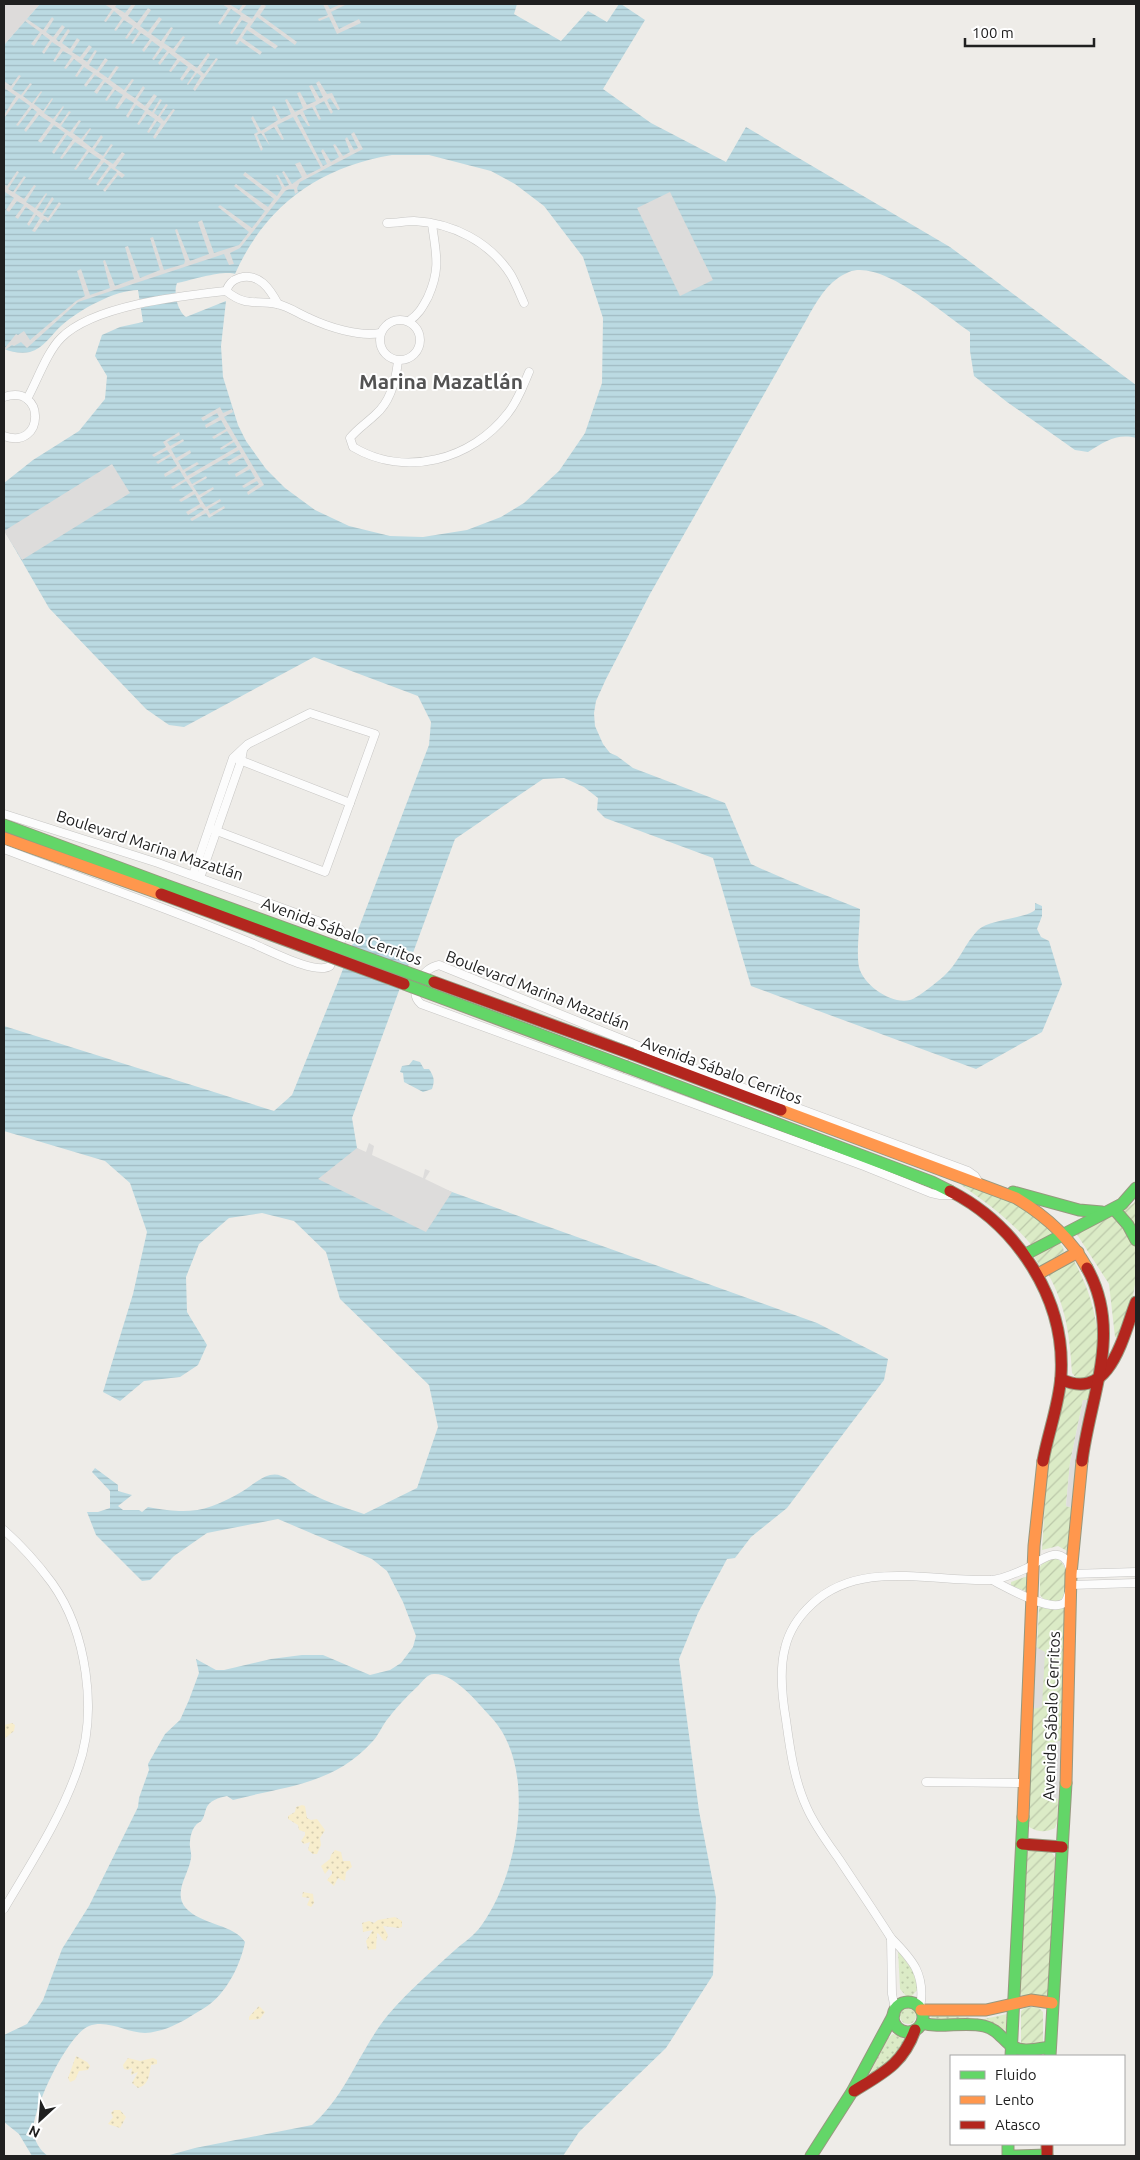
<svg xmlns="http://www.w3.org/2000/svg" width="1140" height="2160" viewBox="0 0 1140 2160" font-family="Ubuntu,sans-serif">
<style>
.residential{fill:#dddbda}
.grass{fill:url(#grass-dots)}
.sand{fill:url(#sand-dots)}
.garden{fill:url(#garden-furrows)}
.parking{fill:#dedddc}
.water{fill:url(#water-rules);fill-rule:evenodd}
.pier{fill:#dddcdb}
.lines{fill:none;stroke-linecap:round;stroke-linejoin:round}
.street-casing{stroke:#c7c6c4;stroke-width:9}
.fast-casing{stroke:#97987f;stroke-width:13}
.slow-casing{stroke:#97987f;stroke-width:13}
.jam-casing{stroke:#97987f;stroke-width:13}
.street{stroke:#fcfcfc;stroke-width:8}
.fast{stroke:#63d668;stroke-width:11}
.slow{stroke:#ff974d;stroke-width:11}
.jam{stroke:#b3261e;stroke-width:11}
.fast-bridge-casing{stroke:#97987f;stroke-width:13;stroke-linecap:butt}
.jam-bridge-casing{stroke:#97987f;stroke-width:13;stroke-linecap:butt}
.fast-bridge{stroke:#63d668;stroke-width:11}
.jam-bridge{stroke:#b3261e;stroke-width:11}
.labels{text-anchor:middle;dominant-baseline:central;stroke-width:4;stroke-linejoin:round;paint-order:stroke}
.street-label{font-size:16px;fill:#202020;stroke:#fff}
.district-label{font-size:21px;font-weight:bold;fill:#535353;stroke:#fff}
</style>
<defs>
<pattern id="grass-dots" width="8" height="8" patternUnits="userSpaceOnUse" patternTransform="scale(1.25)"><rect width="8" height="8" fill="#dbebc6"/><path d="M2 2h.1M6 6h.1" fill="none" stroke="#bcc9aa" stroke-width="1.8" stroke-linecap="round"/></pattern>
<pattern id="sand-dots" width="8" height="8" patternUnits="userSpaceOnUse" patternTransform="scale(1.25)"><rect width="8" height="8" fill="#f7edcc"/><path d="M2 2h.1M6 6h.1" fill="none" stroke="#d3cbaf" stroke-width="1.8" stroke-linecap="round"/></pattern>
<pattern id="garden-furrows" width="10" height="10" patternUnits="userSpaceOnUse" patternTransform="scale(1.25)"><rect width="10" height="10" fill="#dbebc6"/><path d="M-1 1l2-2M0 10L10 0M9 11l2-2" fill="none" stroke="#bcc9aa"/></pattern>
<pattern id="water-rules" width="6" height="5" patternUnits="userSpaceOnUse" patternTransform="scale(1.25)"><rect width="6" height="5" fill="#bbdae2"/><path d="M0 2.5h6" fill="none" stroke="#a0bbc2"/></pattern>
</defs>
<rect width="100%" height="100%" fill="#eeece8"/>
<path class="residential" d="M4,4H40L4,45Z"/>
<g class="grass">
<path d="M898,1950L918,1978L919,1988L912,1996H906L900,1989Z"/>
<circle cx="908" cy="2016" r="8"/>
<path d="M933,2014L984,2019L1007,2014L1006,2030L986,2023L931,2018Z"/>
<path d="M893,2034L899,2035L906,2041L905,2051L867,2080L886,2040Z"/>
</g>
<g class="sand">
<path d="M12,1723L15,1725L14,1731L4,1739V1725Z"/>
<path d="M302,1805L305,1806L307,1818L311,1820L317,1819L325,1830L320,1838L321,1845L317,1854H313L308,1850L310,1842L304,1844L301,1841L305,1835V1832L299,1830L298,1825L288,1819V1816L295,1812L296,1807Z"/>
<path d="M335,1850L341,1852L343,1861H350L352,1867L346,1872L345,1881L338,1878L334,1886L327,1880L332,1874V1871L329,1869L325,1874L321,1866L330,1859L331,1855Z"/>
<path d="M303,1892L313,1894L314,1903L311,1907L307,1905L310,1898L302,1897Z"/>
<path d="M395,1917L402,1921V1927L399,1928L383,1926L388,1935L386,1941L383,1940L379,1934L377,1933L376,1949L368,1950L366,1941L373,1930L363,1932L362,1923L369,1921L374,1923L378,1920Z"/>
<path d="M259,2006L265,2012L260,2019L249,2020V2017Z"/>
<path d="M76,2056L87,2062L90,2066L88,2070L79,2071L75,2080L70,2082L68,2078Z"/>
<path d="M128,2058L140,2061L153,2058L157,2060V2064L151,2065C149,2075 149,2085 138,2088L132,2083L138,2072L131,2075L132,2068L128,2070L124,2069L123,2065Z"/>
<path d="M114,2110H120L126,2117L120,2128L108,2124L113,2117L111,2113Z"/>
</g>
<g class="garden">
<path d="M961,1181L1019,1203L1056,1232L1033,1247C1012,1221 987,1203 960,1184Z"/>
<path d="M1136,1198V1233L1120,1212L1134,1203Z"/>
<path d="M1111,1214L1130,1234L1136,1247V1278L1132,1302L1118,1337H1115L1109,1284L1076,1233Z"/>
<path d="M1059,1243L1063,1247L1064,1252L1040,1266L1033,1255Z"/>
<path d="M1074,1261C1094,1297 1101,1332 1098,1373L1092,1379L1084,1382L1077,1379L1072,1373C1070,1338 1066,1305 1048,1274Z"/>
<path d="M1067,1384L1080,1391L1094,1388L1088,1400H1083L1070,1463L1066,1506L1074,1508L1071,1553L1058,1546L1042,1550L1046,1485L1051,1442Z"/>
<path d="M1054,1557C1071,1565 1065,1579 1065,1595C1057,1606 1047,1604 1040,1595V1567L1043,1562Z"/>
<path d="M1028,1576L1026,1591L1011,1586V1582Z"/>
<path d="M1041,1606L1055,1610L1066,1607L1062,1740L1053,1743L1049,1796L1058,1799L1057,1823L1055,1828C1045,1833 1038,1832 1029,1827L1028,1818L1039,1608Z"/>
<path d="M1048,1848L1055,1857L1049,1996C1040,2000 1027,1999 1020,1994L1026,1853L1030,1850Z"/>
<path d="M1032,2007L1039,2008L1043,2012V2045H1021V2011L1025,2008Z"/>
</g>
<g class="parking">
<path d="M1083,1400H1088L1083,1426L1074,1508L1066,1506L1070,1463Z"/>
<path d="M1036,1647L1045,1652L1042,1707L1033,1709Z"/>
<path d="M1062,1740L1058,1799L1049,1796L1053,1743Z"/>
</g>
<g class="water">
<path d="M40,4H517L514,14L561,41L588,11L607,22L619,4H621L645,20L603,89L651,123L726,162L746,127L950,247L1136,385V438C1117,433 1104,442 1088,452L1075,450L1007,402L974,376L970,351V332C944,314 881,259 849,272C829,280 818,299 808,317L650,594L606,679L596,701L594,713L595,726L603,744L610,753L617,756L633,768L725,803L751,864C787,881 823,894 860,909C860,927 856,951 859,967C863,985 892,1005 910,1000C918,998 937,982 944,976C958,964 965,943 978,930C990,919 1025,919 1035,910V903L1042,906V916L1037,929L1041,937L1049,941L1062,984L1042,1032L976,1069L751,986L713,858L605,818L597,810L598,798L584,787L564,778L543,779L455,839L352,1118L357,1148L379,1163L424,1182L817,1323L888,1359L884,1380L787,1508L751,1537L735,1558L727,1559L698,1613L679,1659L699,1811L716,1898L713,1975L666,2048L579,2132L563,2156H166L195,2148L312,2125C346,2096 360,2049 388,2015C408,1991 432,1971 455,1950C463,1943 475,1935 481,1926C519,1874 538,1767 491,1717C478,1703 454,1673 434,1674C427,1674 423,1681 418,1686C406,1697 396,1708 386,1721C381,1728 378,1736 372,1742C333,1785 285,1786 233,1800L227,1796C219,1798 209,1800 206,1809C205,1812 204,1817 202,1820C200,1823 198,1822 196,1825C192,1829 190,1837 190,1842C189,1847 192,1853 191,1858C189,1875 170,1895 189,1911C205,1925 234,1925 245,1942C241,1963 228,1990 210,2004C204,2009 195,2013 188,2018C174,2026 161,2032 145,2033C127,2033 108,2019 89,2026C67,2035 33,2108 33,2131C34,2140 40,2151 48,2156H32L19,2134L4,2122V2035L27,2024L43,2000L62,1949L89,1906L138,1807L139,1798L149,1770L148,1764L165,1734L180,1720L189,1700L199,1673L196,1659L216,1670H224L271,1659L302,1655H323L370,1675L390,1670L401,1663L413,1647L416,1636L403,1602L387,1571L372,1559L278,1519L207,1533L174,1556L150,1580L142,1581L96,1535L87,1512H98L110,1508V1491L92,1472L95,1468L118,1485V1491L132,1495L118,1506L123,1510H139L142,1512L148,1507C190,1515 207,1512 243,1491C251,1486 261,1477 270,1475C282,1472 291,1482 301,1488C320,1500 343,1507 364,1514L417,1488L438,1427L429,1385L340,1299L326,1252L294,1221L262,1213L229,1218L199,1244L186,1277L187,1312L207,1345L198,1365L180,1377L144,1381L120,1401L103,1392L133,1294L147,1232L130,1183L105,1161L4,1131V1026L274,1111L292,1095L338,982L429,745L431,722L418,696L314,657L184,727L169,725L146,709L49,608L4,530V483L33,460L79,431L105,399L107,376L95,356L102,335L120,327L143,322L138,290C115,290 79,310 62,325C52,334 43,349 30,352C22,354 11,352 4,349V45ZM392,155H429L491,171L515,184L544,206L583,257L603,318L602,383L585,433L559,471L524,503L501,517L467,530L423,537L390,536L349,526L315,510L285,488L266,469L246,441L238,425L223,377L221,346L226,301L186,317C178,312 173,293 177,283L182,282C194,279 225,270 235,274C265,206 319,167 392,155Z"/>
<path d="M413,1060L420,1062L424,1069H429C434,1077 435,1080 432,1089L423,1092L404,1082L403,1073L400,1072L402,1066L409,1065Z"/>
</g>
<g class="pier">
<path d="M104,4H117L115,7L125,13L132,4H136L128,16L137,23L148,8L151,10L140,26L148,32L159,17L162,19L151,34L161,41L171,27L173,28L164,43L173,49L183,36L185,37L175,52L197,68L208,53L210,55L200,70L204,74L216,58L218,59L195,91L193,89L201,76L197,73L188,85L187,84L195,72L191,69L182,81L180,79L188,67L180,61L171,72L169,71L177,59L169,53L160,65L158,63L167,51L163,48L154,60L152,59L160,47L152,41L144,52L142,50L150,39L141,33L133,44L131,43L139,31L135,28L127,39L125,38L133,26L124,20L116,31L114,30L122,18L114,11L106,22L104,21L112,9Z"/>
<path d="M222,4H229L239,10L243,4H247L241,12L252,19L262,4L266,6L260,15L297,42L295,45L257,17L250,27L278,46L275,49L247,30L242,38L262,52L260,55L240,41L237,45L235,43L248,23L242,20L232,34L230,33L241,16L231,9L220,25L218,23L228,8Z"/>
<path d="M323,4H327L330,9L341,4H347L331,12L339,29L359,19L361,23L337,34L329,17L319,21L318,19L328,15Z"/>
<path d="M52,17L54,19L46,32L53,37L62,25L65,27L56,39L59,42L68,29L70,31L62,43L70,49L77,38L80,40L72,52L80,57L89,45L92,47L83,59L87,62L95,50L97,51L89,65L97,70L105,58L108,60L99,72L108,78L116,66L119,67L110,80L124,90L132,79L134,80L126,92L135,98L143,86L145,88L137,100L145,106L154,94L157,96L148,109L152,112L160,99L162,100L154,113L158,116L166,104L168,105L160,117L164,121L173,109L175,110L155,139L153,137L161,124L157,121L149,133L147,132L155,119L147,114L139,125L137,124L145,111L136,105L128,118L126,116L134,103L126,98L118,109L115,108L123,95L115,90L107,101L105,100L113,88L105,82L97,94L94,92L103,80L95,75L86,87L84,85L93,73L84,67L77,77L75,76L82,65L74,59L66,69L64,68L72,56L63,51L55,62L53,61L61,48L52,42L44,54L42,52L50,40L42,34L34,46L31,44L40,32L25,21L27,19L43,30Z"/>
<path d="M19,75L21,76L12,89L21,95L30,83L32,84L23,96L32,103L41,91L42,92L34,104L43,111L52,98L53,99L44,113L53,119L63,106L64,107L55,121L60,124L69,111L71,112L61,126L70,132L79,120L81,121L73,133L81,139L90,128L91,129L83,141L92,148L101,135L103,137L94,150L103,156L111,144L113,145L104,158L113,164L122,152L125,154L115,168L125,175L122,178L118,175L105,192L103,190L117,172L111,168L98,186L96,184L109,166L104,162L90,180L88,179L101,160L89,152L76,170L74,169L87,150L75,142L62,159L60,158L73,139L67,135L54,154L52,152L65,133L54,125L41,143L38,141L51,123L39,115L26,132L24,130L37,112L32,108L18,126L16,125L30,106L19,98L5,117L4,115L16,96L4,88V81L11,86Z"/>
<path d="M319,81L327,94L332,93L340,109L338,110L330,98L327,100L333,112L331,114L324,101L315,106L321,119L319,120L312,107L303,111L310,126H308L300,114L297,116L323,166L327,164L321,151L323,149L331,162L339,157L333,145L335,144L343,156L350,152L345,139L347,137L354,150L358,148L351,134L354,132L363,149L300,182L297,188L298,192L295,194L294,189H289L285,191L240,248L230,253L234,264L229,265L224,254L78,302L27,348L21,342L14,346L12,345L5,350L4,349L16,334L18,335L24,331L30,340L76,301L85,296L77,271L81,269L90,295L110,288L103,261L105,260L115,286L134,279L125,247L128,246L140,278L160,270L150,238L153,237L164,270L184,264L185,261L175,230L177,229L190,261L209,254L198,222L202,220L214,253L239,245L249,232L218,207L220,205L252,228L265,211L234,186L236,184L268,207L274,199L243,175L245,172L277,196L282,188L276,175H278L285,187L289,185L282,172L284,171L292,184L302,177L295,164L300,162L307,175L321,168L293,117L277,125L284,139L282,140L274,127L264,133L270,146L261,133L257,135L263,149L261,151L254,134L258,132L251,118L253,116L261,131L278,120L272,107L274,106L281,119L291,114L285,100L287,99L295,112L303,108L297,93L300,92L307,105L316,101L309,86L312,85L320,99L323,97L316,83Z"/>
<path d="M17,171L19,172L8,189L13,192L24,176L26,177L15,193L24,199L34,185L36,186L26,202L35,208L46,193L47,194L37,210L42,213L52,197L54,199L43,215L48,218L59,202L61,204L48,222L44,219L35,232L32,231L40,218L36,215L29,226L27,224L34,213L26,207L18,219L15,217L24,205L17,201L9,212L6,210L14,198L5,192L4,194V184L7,186Z"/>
<path d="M670,192L713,280L680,296L637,208Z"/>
<path d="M220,407L223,413L232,409L233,412L224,417L264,485L248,495L247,492L259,484L257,481L244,488L242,486L255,478L250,469L236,477L235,474L248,466L243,457L229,465L227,462L241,454L239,450L189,479L192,484L206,476L207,478L193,486L199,495L213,487L214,489L200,498L206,507L220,499L221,501L208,509L210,514L224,506L225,508L209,518L206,513L192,521L190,519L204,510L201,507L188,515L186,512L200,504L195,494L181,502L179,500L193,491L186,481L173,489L171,487L185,479L179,469L165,477L164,474L177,466L171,456L158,464L156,462L170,454L167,450L154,457L152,455L166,447L163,442L179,432L180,435L167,442L170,446L183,439L184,441L171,449L176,458L190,450L191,453L178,461L183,470L197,462L199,464L185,472L187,476L237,447L234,442L221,450L220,448L233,440L227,431L214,439L212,437L226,429L221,420L206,428L205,425L219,417L217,413L203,421L201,418Z"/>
<path d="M112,464L130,493L22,560L4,531Z"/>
<path d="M369,1143L374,1146L372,1155L423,1178L425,1169L430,1171L425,1179L452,1192L426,1232L318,1179L357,1148L366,1152Z"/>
</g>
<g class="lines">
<defs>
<g id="street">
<path d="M387,223C396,223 406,221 414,221C453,223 490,242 511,275C516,284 520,294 524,303"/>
<path d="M226,291C229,284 232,280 239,278C259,272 270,289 278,304"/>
<circle cx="400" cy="340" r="20"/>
<path d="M409,321C419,314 422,308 428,297C441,268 436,254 432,224"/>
<path d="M398,361C396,379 391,401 376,414C368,422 357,429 350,438L353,447C405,478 472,460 508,413C518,401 523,386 529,372"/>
<path d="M4,397C46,383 45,451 4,436"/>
<path d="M27,399C37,381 47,352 61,338C94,305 181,296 226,291C248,308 254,299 277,304C288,306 299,314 309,318C328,327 359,337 380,333"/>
<path d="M237,759L350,803"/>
<path d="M4,814L158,863L340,929L344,934L330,966C316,976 265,948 249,942C168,908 85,880 4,849"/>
<path d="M193,875L233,758L248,744L310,713L375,734L325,872L209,828"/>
<path d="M200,878L241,761L243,750"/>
<path d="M954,1195H940L931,1193L864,1166L421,1004C406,991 423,968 439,965L725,1081L968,1171L975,1176L980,1184"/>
<path d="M4,1530C22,1546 38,1564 52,1583C87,1632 98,1712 78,1768C61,1818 31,1863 4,1909"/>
<path d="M992,1580C1006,1587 1050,1613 1064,1603C1068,1600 1069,1590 1071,1585L1136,1583"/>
<path d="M926,1782L1024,1783"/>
<path d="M891,1938L892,1994L895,2009"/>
<path d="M920,2008C926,1975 913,1960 891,1938C874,1911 856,1885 839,1859C827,1842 815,1826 807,1808C794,1780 790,1749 786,1720C782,1697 779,1671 785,1648C789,1631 799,1616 812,1604C860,1559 931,1582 990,1580C1000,1580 1016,1573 1025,1569C1036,1564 1055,1546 1066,1560C1069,1563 1070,1570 1071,1574L1136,1572"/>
</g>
<g id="fast">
<path d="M4,825L163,884"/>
<path d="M627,1067L932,1182L950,1191"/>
<path d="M1013,1192L1079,1210L1102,1212"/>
<path d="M1114,1209L1128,1225L1136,1240"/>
<path d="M1026,1254L1122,1204L1136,1188"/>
<circle cx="908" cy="2017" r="15"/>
<path d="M922,2023C940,2029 964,2021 984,2026C996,2029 1000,2036 1009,2044C1020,2054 1037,2049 1050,2047"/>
<path d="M1011,2056L1023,1817"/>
<path d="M1050,2056L1066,1783"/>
<path d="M1008,2144V2156"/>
<path d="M811,2156L852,2092L894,2014"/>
<path d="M1014,2156L1047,2155"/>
</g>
<g id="slow">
<path d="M4,838L161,894"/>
<path d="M781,1110L1016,1198C1046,1216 1070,1237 1087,1268"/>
<path d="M1038,1274L1078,1252"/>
<path d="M1066,1783L1071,1574L1082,1461"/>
<path d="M1023,1817L1034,1546L1043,1461"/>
<path d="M921,2010H986L1031,2000L1052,2003"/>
</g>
<g id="jam">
<path d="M632,1054L781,1110"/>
<path d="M950,1191C1017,1225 1066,1299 1061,1376C1059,1405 1048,1433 1043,1461"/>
<path d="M1061,1379C1110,1403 1123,1336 1136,1302"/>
<path d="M1082,1461C1090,1396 1123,1332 1087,1268"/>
<path d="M1022,1844L1062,1847"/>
<path d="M854,2091C883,2073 903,2064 915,2030"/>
<path d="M1047,2144V2156"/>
</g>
</defs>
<use href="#street" class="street-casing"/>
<use href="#fast" class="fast-casing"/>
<use href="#slow" class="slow-casing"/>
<use href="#jam" class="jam-casing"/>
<use href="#street" class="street"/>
<use href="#fast" class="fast"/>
<use href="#slow" class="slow"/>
<use href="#jam" class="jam"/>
<defs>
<g id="fast-bridge">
<path d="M163,884L434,982"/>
<path d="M404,984L627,1067"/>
</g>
<g id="jam-bridge">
<path d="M161,894L404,984"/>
<path d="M434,982L632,1054"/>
</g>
</defs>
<use href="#fast-bridge" class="fast-bridge-casing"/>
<use href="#jam-bridge" class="jam-bridge-casing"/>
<use href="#fast-bridge" class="fast-bridge"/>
<use href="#jam-bridge" class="jam-bridge"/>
</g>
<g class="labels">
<g class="street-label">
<text transform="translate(150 845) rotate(18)">Boulevard Marina Mazatlán</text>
<text transform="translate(342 931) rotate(20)">Avenida Sábalo Cerritos</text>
<text transform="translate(538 990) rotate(21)">Boulevard Marina Mazatlán</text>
<text transform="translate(722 1070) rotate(20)">Avenida Sábalo Cerritos</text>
<text transform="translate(1051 1716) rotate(-88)">Avenida Sábalo Cerritos</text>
</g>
<g class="district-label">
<text x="441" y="381">Marina Mazatlán</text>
</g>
</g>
<rect width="1140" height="2160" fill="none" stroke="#202020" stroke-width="10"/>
<rect x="950" y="2055" width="175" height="90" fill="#ffffff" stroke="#a6a6a6"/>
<rect x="960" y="2071" width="25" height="8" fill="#63d668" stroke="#a6a6a6"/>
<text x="995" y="2080" font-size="15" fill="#202020">Fluido</text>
<rect x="960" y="2096" width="25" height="8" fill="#ff974d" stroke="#a6a6a6"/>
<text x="995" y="2105" font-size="15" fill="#202020">Lento</text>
<rect x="960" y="2121" width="25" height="8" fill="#b3261e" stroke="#a6a6a6"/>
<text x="995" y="2130" font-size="15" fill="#202020">Atasco</text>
<g transform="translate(40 2120) rotate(206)" stroke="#ffffff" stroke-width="4" paint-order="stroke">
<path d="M0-4L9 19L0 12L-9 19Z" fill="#202020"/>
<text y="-8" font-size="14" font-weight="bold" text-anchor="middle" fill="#202020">N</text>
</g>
<path d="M965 38v8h129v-8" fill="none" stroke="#202020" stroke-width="2.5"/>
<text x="972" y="38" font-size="15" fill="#202020" stroke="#ffffff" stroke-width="4" paint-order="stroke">100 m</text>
</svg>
